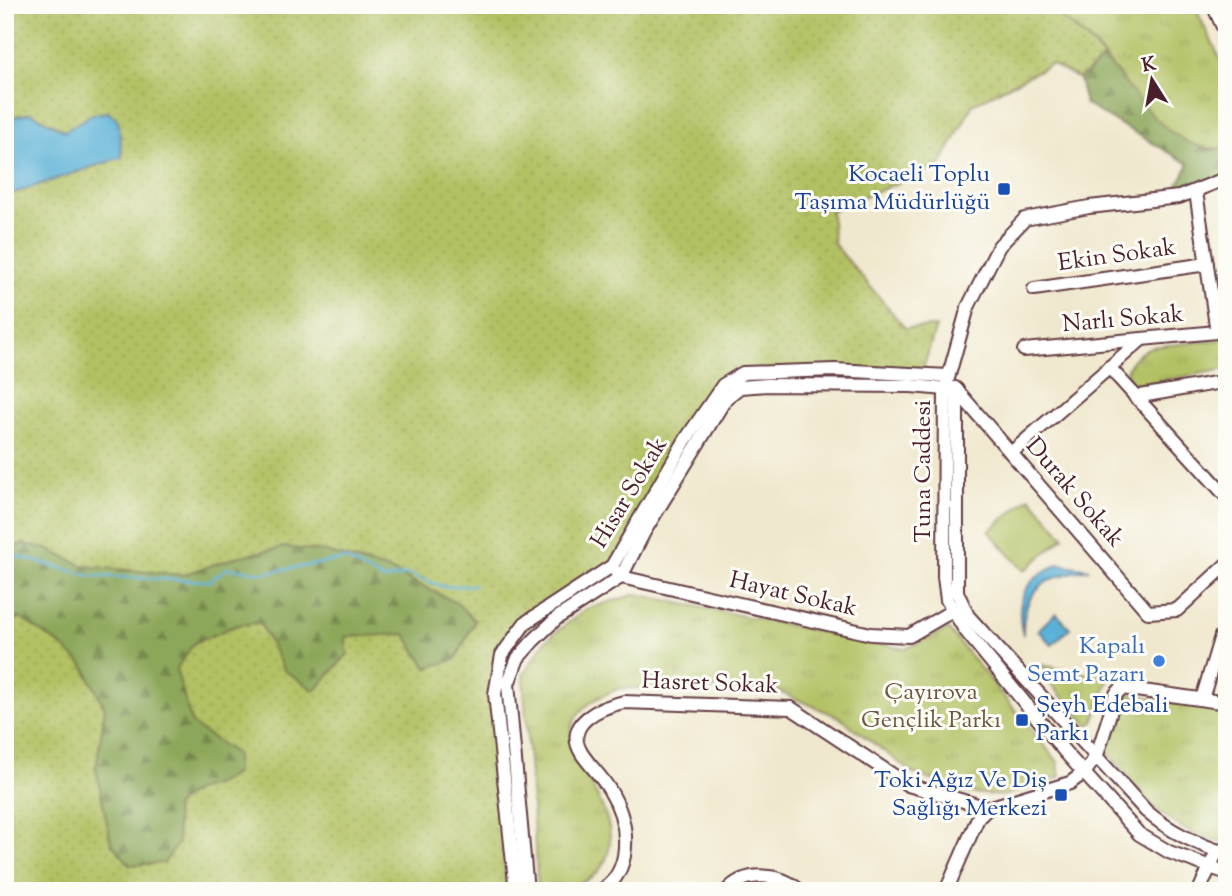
<svg xmlns="http://www.w3.org/2000/svg" width="1232" height="896" viewBox="0 0 1232 896" font-family="'Sorts Mill Goudy',serif">
<style>
.grass{fill:url(#grass-dots);stroke:#7e7048;stroke-width:2}
.forest{fill:url(#forest-firs);stroke:#6c6342;stroke-width:2}
.park{fill:url(#park-tufts);stroke:#7e7048;stroke-width:2}
.pitch{fill:#b2c164;stroke:#7e7048;stroke-width:2}
.water{fill:#5ab1d7;stroke:#526881;stroke-width:2}
.lines{fill:none;stroke-linecap:round;stroke-linejoin:round}
.stream{stroke:#5ab1d7;stroke-width:2.5}
.minor-casing{stroke:#633d43;stroke-width:16}
.minor{stroke:#fff;stroke-width:12}
.transit-dot{fill:#1a4fb4;stroke:#fdfcf7;stroke-width:2.5}
.shop-dot{fill:#3f7fe0;stroke:#fdfcf7;stroke-width:2.5}
.labels{text-anchor:middle;dominant-baseline:central;stroke-width:6;stroke-linejoin:round;paint-order:stroke}
.transit-label{font-size:24px;fill:#164399;stroke:#fdfcf7;text-anchor:end}
.street-label{font-size:24px;fill:#4a1f2b;stroke:#fdfcf7}
.shop-label{font-size:24px;fill:#366cbe;stroke:#fdfcf7;text-anchor:end}
.park-label{font-size:24px;fill:#6e583f;stroke:#fdfcf7}
</style>
<defs>
<pattern id="grass-dots" width="8" height="8" patternUnits="userSpaceOnUse" patternTransform="scale(1.75)"><rect width="8" height="8" fill="#b2c164"/><path d="M2 2h.1M6 6h.1" fill="none" stroke="#9ba557" stroke-width="1.8" stroke-linecap="round"/></pattern>
<pattern id="forest-firs" width="22" height="20" patternUnits="userSpaceOnUse" patternTransform="scale(1.75)"><rect width="22" height="20" fill="#8da75a"/><path d="M5 1l3.5 6h-7zM16 11l3.5 6h-7z" fill="#75874b"/></pattern>
<pattern id="park-tufts" width="24" height="20" patternUnits="userSpaceOnUse" patternTransform="scale(1.75)"><rect width="24" height="20" fill="#b2c164"/><path d="M3 7l-1-3M5 7V3M7 7l1-3M15 17l-1-3M17 17v-4M19 17l1-3" fill="none" stroke="#9ba557"/></pattern>
</defs>
<rect width="100%" height="100%" fill="#fdfcf7"/>
<filter id="ink" filterUnits="userSpaceOnUse"><feTurbulence type="fractalNoise" baseFrequency=".0143" numOctaves="2"/><feDisplacementMap in="SourceGraphic" scale="14" xChannelSelector="R" yChannelSelector="G"/><feConvolveMatrix kernelMatrix="1 2 1 2 8 2 1 2 1" color-interpolation-filters="sRGB"/></filter>
<filter id="wash" filterUnits="userSpaceOnUse"><feTurbulence type="fractalNoise" baseFrequency=".00686" numOctaves="4" result="noise"/><feDisplacementMap in="SourceGraphic" scale="28" xChannelSelector="R" yChannelSelector="G"/><feGaussianBlur stdDeviation="1.57" result="paint"/><feColorMatrix in="noise" values="0 0 0 0 0 0 0 0 0 0 0 0 0 0 0 0 0 1.4 0 .05"/><feComposite in="paint" operator="in"/></filter>
<g filter="url(#wash)">
<rect width="100%" height="100%" fill="#f0e8ce"/>
<path class="grass" d="M5,5H1046L1091,43L1104,58L1079,79L1051,64L973,104L941,165L831,211L834,244L905,328L936,327L923,369L744,371L722,385L610,568L517,636L498,753L506,891H5V196L122,157L93,114L65,131L31,113L5,119Z"/>
<g class="forest">
<path d="M1104,58L1151,113L1208,150L1227,148V173L1213,181L1177,186L1189,164L1085,104L1079,79Z"/>
<path d="M23,544L45,548L84,566L183,575L240,556L285,547L325,552L390,570L457,603L475,621L456,659L427,668L405,634L345,637L348,654L315,691L284,670L260,623L237,625L194,643L176,669L192,724L236,754V773C212,792 198,781 175,807L178,843L164,863L130,865L111,843L96,769L105,708L83,665L57,642L20,618L5,622V550Z"/>
</g>
<g class="park">
<path d="M1046,5H1194L1227,73V148C1165,156 1129,81 1092,43C1078,29 1061,18 1046,5Z"/>
<path d="M1227,339V369L1141,384L1133,383L1126,373C1129,361 1140,352 1151,347Z"/>
<path d="M636,594L905,649L948,629L1058,762L1060,777L1003,796L961,792L913,773L839,717L775,690L621,688C504,729 634,793 606,859C602,869 595,876 585,881C572,888 552,888 538,890L523,675L546,640L586,609Z"/>
<path d="M1040,665L1109,678L1093,723L1088,725L1036,668Z"/>
<path d="M1125,693L1227,713V843C1168,835 1141,793 1106,750Z"/>
</g>
<path class="pitch" d="M1030,497L1064,537L1024,571L989,531Z"/>
<g class="water">
<path d="M108,112L118,120L122,157L5,196V119L31,113L65,131L93,114Z"/>
<path d="M1060,564L1089,569C1047,576 1022,587 1023,635C1014,600 1025,577 1060,564Z"/>
<path d="M1056,613L1070,628L1052,645L1038,630Z"/>
</g>
<g class="lines">
<path class="stream" d="M5,553L91,576L210,581L227,568L265,573L345,559L384,580L408,574L444,587L475,585"/>
</g>
</g>
<g filter="url(#ink)">
<g class="lines">
<defs>
<g id="minor">
<path d="M1213,5L1227,36"/>
<path d="M1227,178L1179,197L1089,207L1025,219L999,246L968,307L945,389L944,577L947,600L965,630L1065,752L1139,834L1169,852L1227,873"/>
<path d="M1196,192L1217,332"/>
<path d="M1034,289L1207,264"/>
<path d="M1024,350L1227,331"/>
<path d="M1109,367L1227,497"/>
<path d="M955,388L1148,612L1177,610L1227,564"/>
<path d="M957,390V592L968,616L1146,811C1170,832 1197,844 1227,854"/>
<path d="M1135,397L1227,381"/>
<path d="M1011,453L1142,339"/>
<path d="M616,572L621,577L871,634L909,636L959,607"/>
<path d="M1202,699L1221,636L1227,629"/>
<path d="M516,891L495,694L502,655L525,623L612,566L686,439L723,385L743,373L835,370L948,376"/>
<path d="M527,891L508,684L518,658L533,641L557,618L621,577L644,532L726,398L740,387L768,385L911,386L957,390"/>
<path d="M600,891C613,884 621,871 624,856C628,832 622,810 609,789C601,776 590,766 582,754C562,723 601,707 624,702L791,708L908,785L988,808L1070,783L1085,772L1097,755L1116,694L1122,688L1227,703"/>
<path d="M727,891C745,870 781,873 800,891"/>
<path d="M946,891L978,818L988,808"/>
<path d="M1199,891L1217,851L1225,850"/>
</g>
</defs>
<use href="#minor" class="minor-casing"/>
<use href="#minor" class="minor"/>
</g>
</g>
<g class="transit-dot">
<rect x="997" y="182" width="14" height="14" rx="3.5"/>
<rect x="1015" y="713" width="14" height="14" rx="3.5"/>
<rect x="1054" y="788" width="14" height="14" rx="3.5"/>
</g>
<circle class="shop-dot" cx="1159" cy="661" r="7"/>
<g class="labels">
<g class="transit-label">
<text x="990" y="175">Kocaeli Toplu<tspan x="990" dy="28">Taşıma Müdürlüğü</tspan></text>
<text x="1036" y="706" text-anchor="start">Şeyh Edebali<tspan x="1036" dy="28">Parkı</tspan></text>
<text x="1047" y="781">Toki Ağız Ve Diş<tspan x="1047" dy="28">Sağlığı Merkezi</tspan></text>
</g>
<g class="street-label">
<text transform="translate(1117 256) rotate(-8)">Ekin Sokak</text>
<text transform="translate(1123 320) rotate(-5)">Narlı Sokak</text>
<text transform="translate(924 471) rotate(-90)">Tuna Caddesi</text>
<text transform="translate(630 493) rotate(-59)">Hisar Sokak</text>
<text transform="translate(1074 493) rotate(49)">Durak Sokak</text>
<text transform="translate(793 595) rotate(13)">Hayat Sokak</text>
<text transform="translate(710 684) rotate(2)">Hasret Sokak</text>
</g>
<g class="shop-label">
<text x="1145" y="647">Kapalı<tspan x="1145" dy="28">Semt Pazarı</tspan></text>
</g>
<g class="park-label">
<text x="931" y="693">Çayırova<tspan x="931" dy="28">Gençlik Parkı</tspan></text>
</g>
</g>
<rect width="1232" height="896" fill="none" stroke="#fdfcf7" stroke-width="28"/>
<g transform="translate(1152 80) rotate(349)" stroke="#fdfcf7" stroke-width="5" paint-order="stroke">
<path d="M0-5L12 26L0 18L-12 26Z" fill="#4a1f2b"/>
<text y="-10" font-size="19" font-weight="bold" text-anchor="middle" fill="#4a1f2b">K</text>
</g>
</svg>
